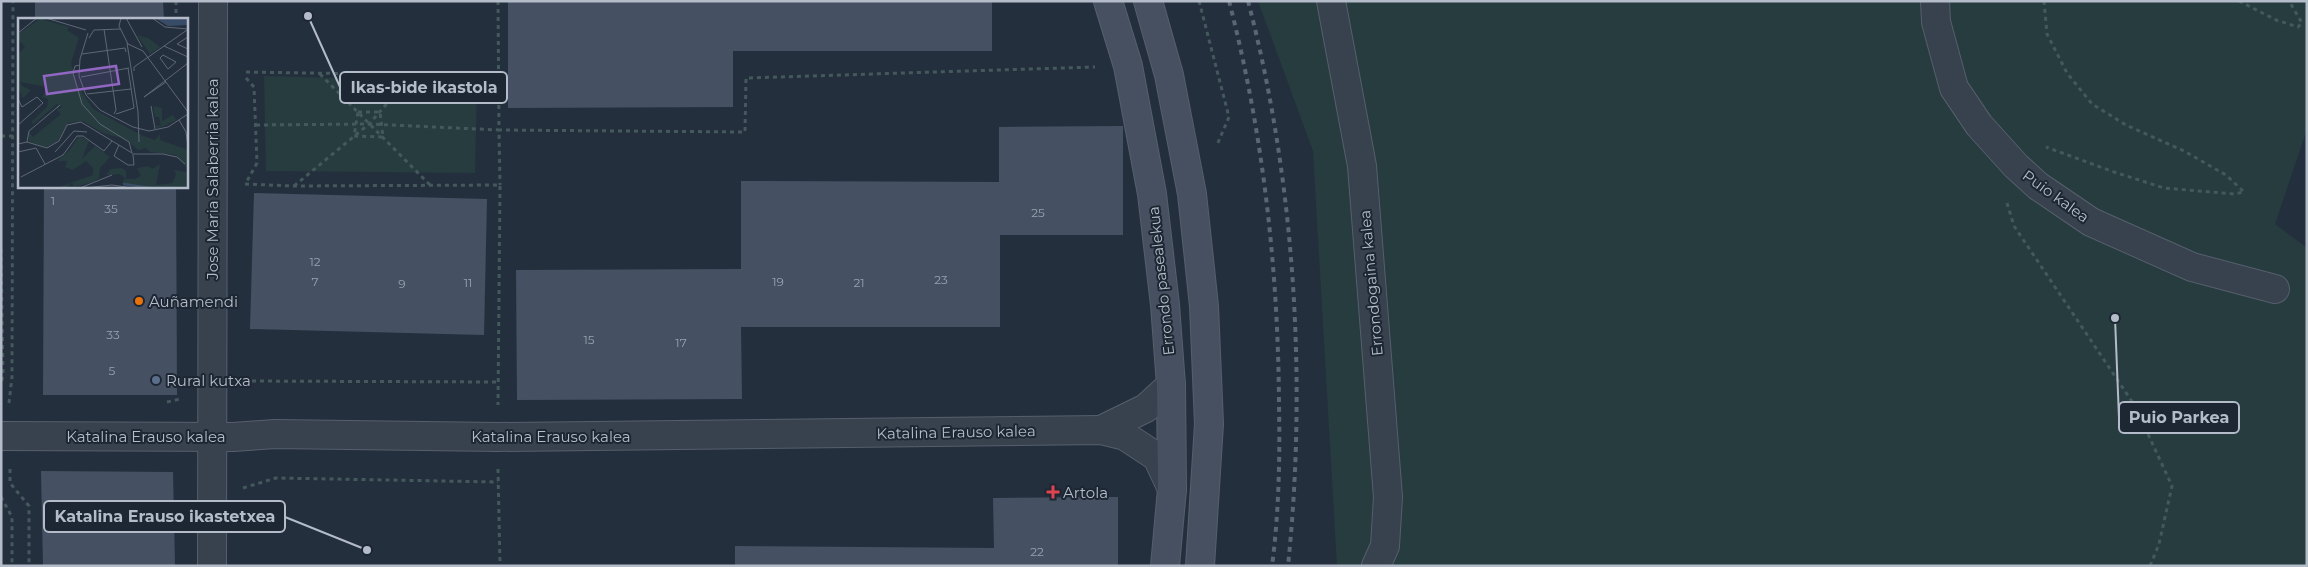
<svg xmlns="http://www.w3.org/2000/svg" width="2308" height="567" viewBox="0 0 2308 567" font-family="Montserrat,sans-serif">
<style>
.green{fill:#263c3f}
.building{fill:#455162}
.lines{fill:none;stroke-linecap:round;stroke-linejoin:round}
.pedestrian-casing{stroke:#565f6c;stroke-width:30}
.minor-casing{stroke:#565f6c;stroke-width:30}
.secondary-casing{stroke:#565f6c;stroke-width:30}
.path{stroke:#44595c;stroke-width:3;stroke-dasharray:4 4;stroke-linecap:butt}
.pedestrian{stroke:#38414e;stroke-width:28}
.minor{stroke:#38414e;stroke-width:28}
.secondary{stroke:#465061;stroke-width:28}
.rail{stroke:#5a6575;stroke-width:4;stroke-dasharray:5 5;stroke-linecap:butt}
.food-dot{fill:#e8710a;stroke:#1d2633;stroke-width:2}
.service-dot{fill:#5c6f8a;stroke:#1d2633;stroke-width:2}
.health-dot{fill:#e0444e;stroke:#1d2633;stroke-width:2}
.labels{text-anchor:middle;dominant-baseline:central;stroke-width:4;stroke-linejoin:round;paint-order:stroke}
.number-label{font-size:12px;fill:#98a1af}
.street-label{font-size:15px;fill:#b4bcc9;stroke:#1d2633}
.poi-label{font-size:15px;fill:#b4bcc9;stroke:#1d2633;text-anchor:start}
.inset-river{fill:none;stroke:#394c67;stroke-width:2.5}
.inset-road{fill:none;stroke:#5e6776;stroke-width:1}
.view{fill:#9266c3;fill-opacity:0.15;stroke:#9266c3;stroke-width:2.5}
.inset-edge{fill:none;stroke:#b4bcc9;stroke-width:2.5}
.leader{fill:none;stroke:#b4bcc9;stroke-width:2}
.callout-dot{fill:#b4bcc9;stroke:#1d2633;stroke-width:2}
.callout{fill:#1d2633;stroke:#b4bcc9;stroke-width:2}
.callout-label{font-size:16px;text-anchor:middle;font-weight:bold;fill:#b4bcc9}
</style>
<rect width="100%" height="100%" fill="#242f3e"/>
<g class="green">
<path d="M1258,1H2307V129L2275,224L2307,248V566H1337L1313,151Z"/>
<path d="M264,76L477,82L475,173L266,171Z"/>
</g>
<g class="building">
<path d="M35,1H163L164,19H35Z"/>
<path d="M508,1H992V51H733V107L508,108Z"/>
<path d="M1123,126V235H1000V327H741L742,399L517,400L516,270L741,269V181L999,182V127Z"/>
<path d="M44,186H176L177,395H43Z"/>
<path d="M254,193L487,199L484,335L250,329Z"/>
<path d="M41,471L173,472L175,566H43Z"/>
<path d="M1118,497V566H735V546L994,548L993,498Z"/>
</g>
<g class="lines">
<defs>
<path id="pedestrian" d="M1935,1L1936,22L1954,88L1979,125L2016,166L2038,186L2091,222L2192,267L2275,289"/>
<g id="minor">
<path d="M1331,1L1362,166L1388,497L1385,546L1376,566"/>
<path d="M1101,430L1146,408L1171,385"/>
<path d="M1,436L233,437L275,434L498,437L1101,430L1125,436L1157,457L1172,489"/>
<path d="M212,566L213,1"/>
</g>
<g id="secondary">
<path d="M1108,1L1128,66L1152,194L1165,305L1171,385L1172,489L1165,566"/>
<path d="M1148,1L1169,75L1192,194L1204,306L1209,424L1200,566"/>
</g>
</defs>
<use href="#pedestrian" class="pedestrian-casing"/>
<use href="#minor" class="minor-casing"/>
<use href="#secondary" class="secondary-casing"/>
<g class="path">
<path d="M176,1V19"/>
<path d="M498,1L499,130L745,132L746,78L1095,67"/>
<path d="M1199,1L1229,117L1217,145"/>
<path d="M2044,1L2047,34L2067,73L2092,104L2126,125L2184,151L2226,175L2244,192L2234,194L2164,188L2114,172L2046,147"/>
<path d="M2239,1L2276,20L2298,27L2302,23L2289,1"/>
<path d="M246,72L499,76"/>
<path d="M320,74L430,185"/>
<path d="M246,78L254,87L257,163L247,181"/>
<path d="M358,112H380L383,137L354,136Z"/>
<path d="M256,125L369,124L499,130L500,185"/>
<path d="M1,136H19"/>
<path d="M245,184L293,186L500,185L498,405"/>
<path d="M294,186L369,124L412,75"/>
<path d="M2007,203L2014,226L2135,406L2172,486L2159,544L2150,566"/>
<path d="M1,249L3,375L1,384"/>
<path d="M244,381L498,382"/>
<path d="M167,402L180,399"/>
<path d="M9,403L12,377L13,1"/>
<path d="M10,469V483L29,506V566"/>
<path d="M498,469L500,566"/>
<path d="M243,488L276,478L498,482"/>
<path d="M1,497L12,517V566"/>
</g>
<use href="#pedestrian" class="pedestrian"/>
<use href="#minor" class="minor"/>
<use href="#secondary" class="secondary"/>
<g class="rail">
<path d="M1229,1C1263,132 1278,268 1279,403C1280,457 1279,512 1272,566"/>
<path d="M1248,1C1295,180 1307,382 1288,566"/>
</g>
</g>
<circle class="food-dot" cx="139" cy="301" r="5"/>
<circle class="service-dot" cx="156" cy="380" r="5"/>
<path class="health-dot" d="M1050.5 484.5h5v5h5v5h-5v5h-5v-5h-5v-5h5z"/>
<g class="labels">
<g class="number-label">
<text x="53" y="200">1</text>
<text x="111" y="208">35</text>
<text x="1038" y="212">25</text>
<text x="315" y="261">12</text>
<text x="941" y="279">23</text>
<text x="315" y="281">7</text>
<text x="778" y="281">19</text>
<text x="468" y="282">11</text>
<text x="859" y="282">21</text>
<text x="402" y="283">9</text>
<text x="113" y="334">33</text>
<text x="589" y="339">15</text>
<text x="681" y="342">17</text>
<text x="112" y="370">5</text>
<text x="1037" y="551">22</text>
</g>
<g class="street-label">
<text transform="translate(212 179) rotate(-90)">Jose Maria Salaberria kalea</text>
<text transform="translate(2056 196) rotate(36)">Puio kalea</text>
<text transform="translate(1161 281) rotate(-96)">Errondo pasealekua</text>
<text transform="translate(1371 283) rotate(-95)">Errondogaina kalea</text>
<text transform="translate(956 432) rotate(-1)">Katalina Erauso kalea</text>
<text x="146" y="436">Katalina Erauso kalea</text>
<text x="551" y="436">Katalina Erauso kalea</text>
</g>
<g class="poi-label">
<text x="149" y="301">Auñamendi</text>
<text x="166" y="380">Rural kutxa</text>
<text x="1063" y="492">Artola</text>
</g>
</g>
<g transform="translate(18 18)">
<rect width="170" height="170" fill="#242f3e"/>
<path d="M22,1L51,9L49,12L61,20L53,45L59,67L75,91L123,117L137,122L142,116V122L170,132V170H123L104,166L107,160L102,156L88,157L93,151L104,150L108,153V161H117L123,158L119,150L130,148L134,151L142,146L138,167L154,165L158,157L156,152L168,154L170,151L158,137L132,134L128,130L120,132L107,121L85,115L65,103L50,105L41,122L29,130L11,123V114L15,119L43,96L39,92L44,89L39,86L12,109L15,106L13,104L29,89L30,81L24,79L29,69L2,64L4,68L13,72L5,80L0,70V36L7,29L0,21V16ZM119,17L130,20L142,29L132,36ZM135,88L144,90V103L155,97L158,102L148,107L143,109L138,110V107L143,108L142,104L141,99H137ZM61,118L71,123L64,141L77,128L92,139L82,150L81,160L75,164L56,169L54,165L47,170H38L75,157V150L68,143L55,152L47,149L49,143H39L51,133Z" fill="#263c3f"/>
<path d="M137,0H170V7L150,8Z" fill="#394c67"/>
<path class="inset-river" d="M105,166L133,170M137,170H159"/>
<path class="inset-road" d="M28,0L68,12M103,0L101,8L110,26L125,33L170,94M108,0L124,29M134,0L147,9L170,11M86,11L98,92L96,96M0,15L19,0M70,15L62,41L61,58L68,77L82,92L115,109L131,113L150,109L170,96M170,19L159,26L170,31M71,20L76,12L103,11M109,25L120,94M146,28L170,39M64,36L107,30L108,34M145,37L158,44L150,51L142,40ZM116,53V49L169,12M63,59L111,50M69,76L113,71M126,79L170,45M126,79L148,64M0,81L4,89L19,79L25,85L0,107M133,88L137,111M120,94L121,124M98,96L116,90L110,50M161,102L168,114L170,129M9,124L11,113L42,87L39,90M0,126L9,124L29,130L41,123L49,107L63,104L114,135L111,124L82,106L64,86L55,55L57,48L62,47M101,127L96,138L110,147H116L115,137M0,134L18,130L27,146M37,134L56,113L69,114M114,136H145L159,139L167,146M3,159L45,137L59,118H65L86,133L94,123M62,170L94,157M66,170L94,167L115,170"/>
<path class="view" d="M98,48L101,66L29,76L26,58Z"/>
<rect width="170" height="170" class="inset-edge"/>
</g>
<path class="leader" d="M308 16L340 87M2115 318L2119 418M367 550L285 517"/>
<g class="callout-dot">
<circle cx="308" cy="16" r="5"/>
<circle cx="2115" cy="318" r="5"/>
<circle cx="367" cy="550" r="5"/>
</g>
<g class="callout">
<rect x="340" y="72" width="167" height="31" rx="5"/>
<rect x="2119" y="402" width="120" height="31" rx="5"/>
<rect x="44" y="501" width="241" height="31" rx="5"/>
</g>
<g class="callout-label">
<text x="424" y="93">Ikas-bide ikastola</text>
<text x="2179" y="423">Puio Parkea</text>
<text x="165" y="522">Katalina Erauso ikastetxea</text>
</g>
<rect width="2308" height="567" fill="none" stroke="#b4bcc9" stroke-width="5"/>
</svg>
